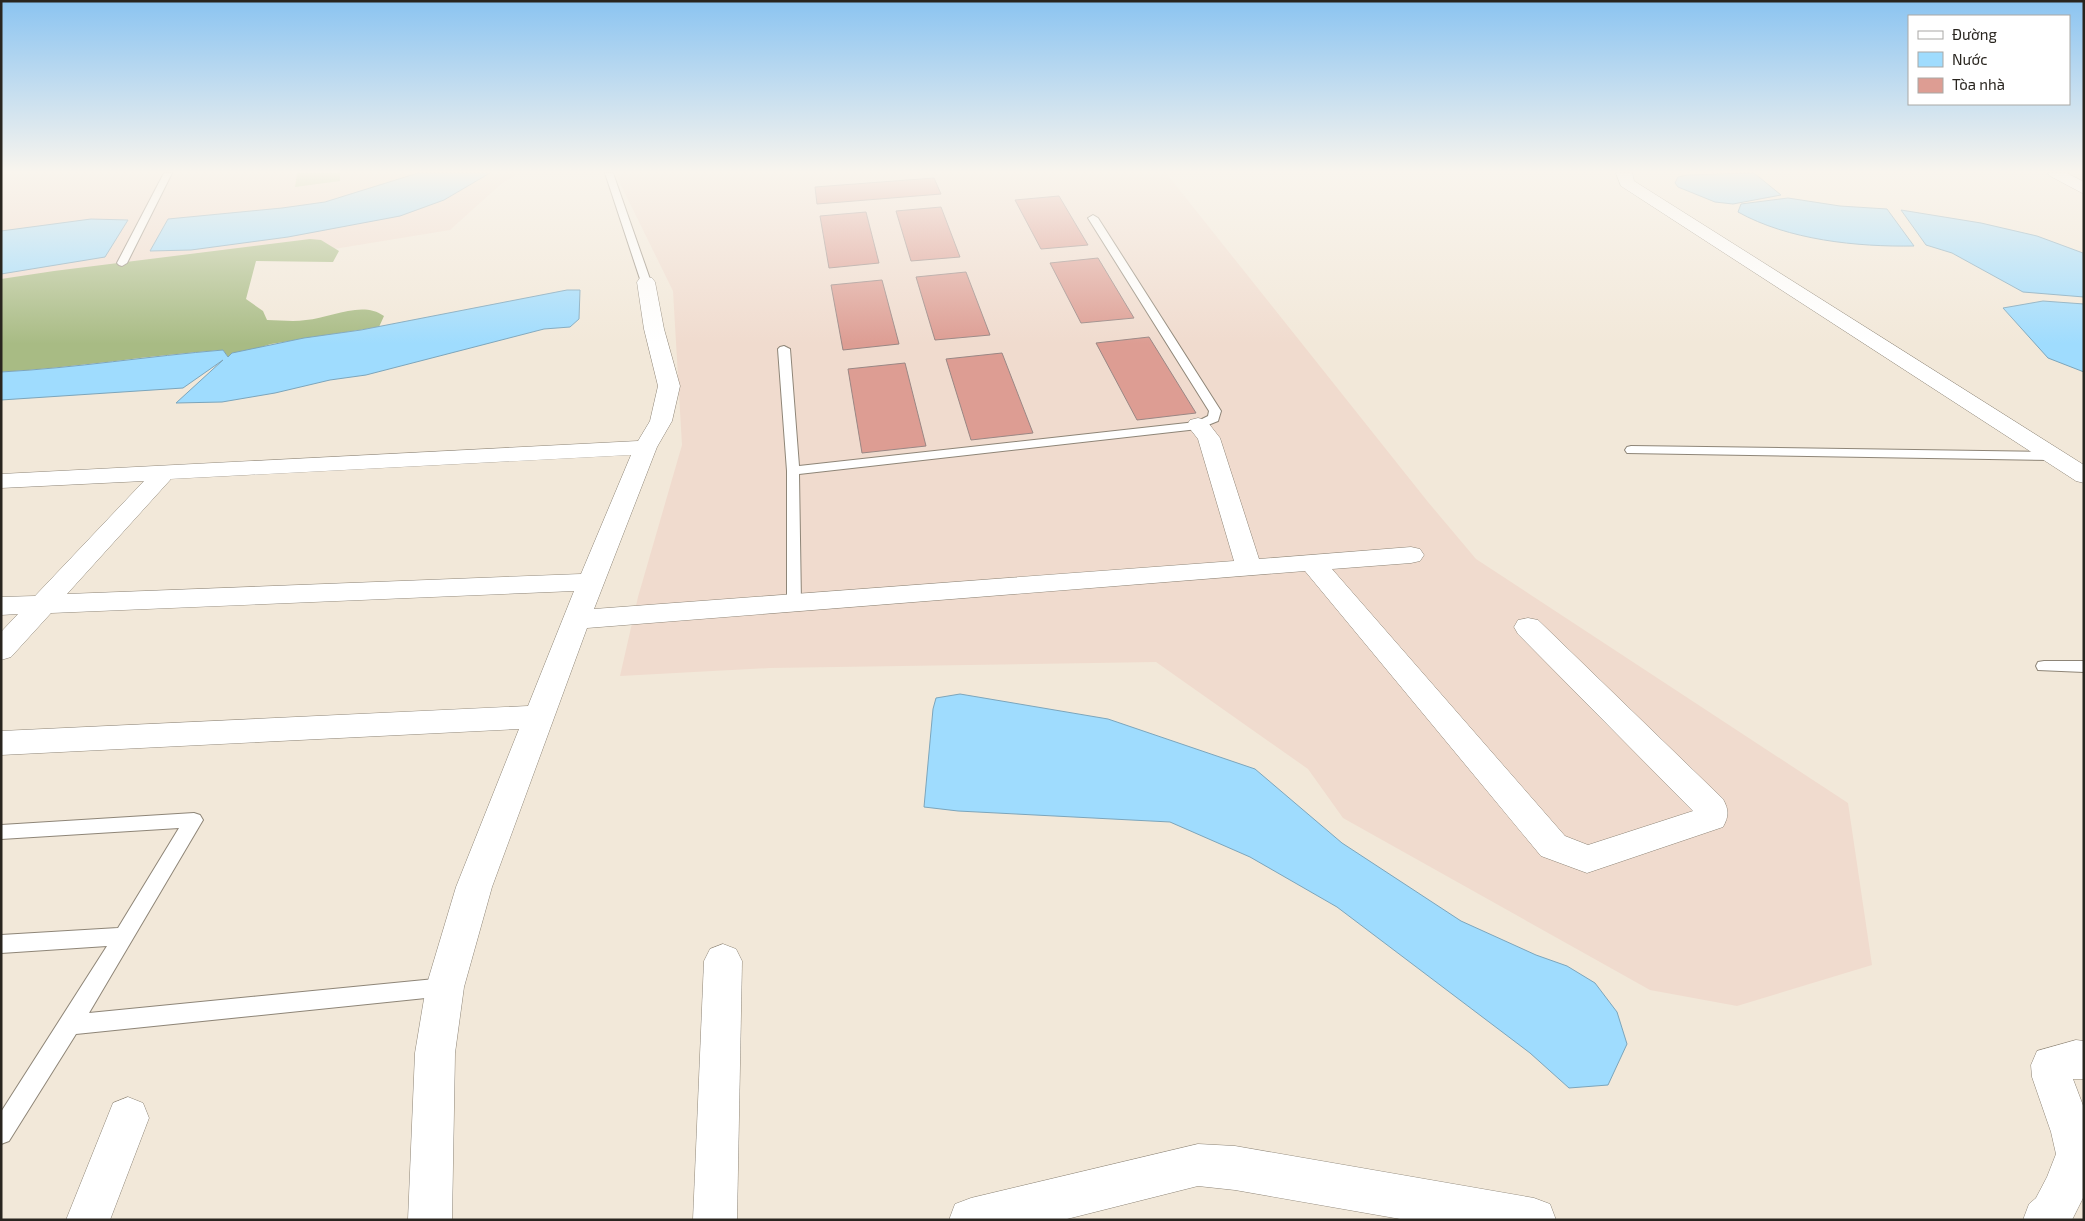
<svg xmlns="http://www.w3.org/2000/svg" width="2085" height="1221" viewBox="0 0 2085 1221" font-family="'Exo 2',sans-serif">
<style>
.industrial{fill:#f0dbce}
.green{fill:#b9cc96}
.forest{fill:#a8bb84}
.water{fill:#9fdcfe;stroke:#7ca5bb}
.building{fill:#dd9d93;stroke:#9a8784}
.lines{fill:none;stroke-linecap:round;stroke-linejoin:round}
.lane-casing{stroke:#8e8577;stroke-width:2}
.street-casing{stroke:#8e8577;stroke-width:1}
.lane{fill:#fff;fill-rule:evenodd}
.street{fill:#fff;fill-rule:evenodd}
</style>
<rect width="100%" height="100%" fill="#f2e8d9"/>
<g class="industrial">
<path d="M1,173H519L501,184L450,230L334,249L1,287Z"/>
<path d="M615,173H1166L1428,502L1476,559L1848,803L1872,965L1737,1006L1650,990L1343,818L1308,769L1156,662L770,668L620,676L638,597L682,445L673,291Z"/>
</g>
<path class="green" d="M297,173H340V181L295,187Z"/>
<path class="forest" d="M310,239L321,240L339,251L333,262L256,261L246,299L263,311L267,320C280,320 293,322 306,320C331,318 362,300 384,316L379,327L271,344L228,357L223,350C149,355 75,368 1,372V279L54,271Z"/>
<g class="water">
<path d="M418,173H490L444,200L400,216L288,237L191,250L150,251L168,219L282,208L325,202Z"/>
<path d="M1754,173L1781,195L1733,204L1715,202L1678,187L1675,183L1678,177L1687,175Z"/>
<path d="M1788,198L1840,206L1887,209L1914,246C1857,247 1788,240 1738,212L1741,204Z"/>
<path d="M1901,210L1981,223L2037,236L2083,253L2084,297L2023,292L1952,253L1926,245Z"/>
<path d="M91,219L128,220L105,257L1,274V231Z"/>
<path d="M567,290H580L579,319L570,327L544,329L366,375L330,380L275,393L222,402L176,403L223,360L183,388L1,400V372C76,368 149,356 223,350L228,357L232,353L304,338L361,330Z"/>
<path d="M2043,301L2084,304V372L2048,358L2003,308Z"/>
<path d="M960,694L1108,719L1255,769L1342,843L1461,921L1536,955L1567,966L1595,983L1617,1012L1627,1044L1608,1085L1569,1088L1530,1053L1337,907L1250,857L1170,822L958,811L924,807L933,709L936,698Z"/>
</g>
<g class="building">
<path d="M934,178L941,194L817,204L815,187Z"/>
<path d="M1059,196L1088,245L1041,249L1015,200Z"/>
<path d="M941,207L960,257L911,261L896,211Z"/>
<path d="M866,212L879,263L829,268L820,216Z"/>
<path d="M1098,258L1134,318L1081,323L1050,263Z"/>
<path d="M966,272L990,335L935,340L916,277Z"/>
<path d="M882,280L899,344L843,350L831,285Z"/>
<path d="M1149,337L1196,413L1137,420L1096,343Z"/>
<path d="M1002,353L1033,433L971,440L946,359Z"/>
<path d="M905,363L926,446L862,453L848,369Z"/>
</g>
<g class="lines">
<defs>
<g id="lane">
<path d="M164,173H172L127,263L122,266L119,265L117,263Z"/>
<path d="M605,173H613L651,282L650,284L646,285L641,282Z"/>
<path d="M1093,215L1098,218L1221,411L1218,421L1198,429L799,474L801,603L799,606H789L787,603V471L778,349L780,347L784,346L790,349L799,466L1196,422L1208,416L1209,411L1088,218Z"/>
<path d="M1631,446L2054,452L2060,456L2054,460L1627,453L1625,450L1627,447Z"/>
<path d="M2044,661H2084V672L2038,670L2036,666L2038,662Z"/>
<path d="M194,813L200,815L203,820L200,825L89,1013L445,978L452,980L455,987L452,994L445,996L76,1034L9,1141L1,1144V1112L107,946L1,953V935L118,928L179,828L1,839V825Z"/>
</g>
<g id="street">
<path d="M1616,173H1632L1634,181L2084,465V483L2076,481L1621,186Z"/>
<path d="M2048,173H2067L2084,182V194L2050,176Z"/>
<path d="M646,277L652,278L655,282L664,329L680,386L672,421L657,447L594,609L1234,561L1198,439L1187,425L1190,420L1198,418L1206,420L1220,438L1259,559L1411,547L1420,549L1424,555L1420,561L1411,563L1332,569L1565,836L1588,845L1693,811L1518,634L1514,627L1518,620L1528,618L1538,620L1723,799C1729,810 1729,816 1723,827L1587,873L1541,856L1305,571L587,628L492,887L464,987L455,1053L452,1220H408L415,1053L426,987L456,887L519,729L1,755V731L528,706L574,591L51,613L11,657L1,660V632L18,614L1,615V597L35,596L144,481L1,488V474L638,441L650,421L658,386L644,329L637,282L640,278ZM631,455L581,574L67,594L171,479Z"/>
<path d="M723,944L736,949L742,961L737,1220H693L704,961L710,949Z"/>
<path d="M2076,1040L2084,1041V1079H2073L2084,1108V1196L2072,1220H2023L2029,1204L2036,1198L2047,1177L2056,1154L2051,1132L2032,1077L2031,1065L2037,1051Z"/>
<path d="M128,1097L143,1103L149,1118L110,1220H66L113,1103Z"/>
<path d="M1198,1144L1235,1146L1534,1198L1550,1204L1556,1220H1406L1235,1190L1198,1186L1063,1220H949L955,1204L971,1198Z"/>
</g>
</defs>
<use href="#lane" class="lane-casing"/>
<use href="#street" class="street-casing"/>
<use href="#lane" class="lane"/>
<use href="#street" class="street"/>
</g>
<linearGradient id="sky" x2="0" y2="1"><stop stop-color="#8bc4f1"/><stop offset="0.5" stop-color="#f9f5ee"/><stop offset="1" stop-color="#f9f5ee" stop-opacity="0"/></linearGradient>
<rect width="2085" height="344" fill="url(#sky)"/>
<rect width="2085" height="1221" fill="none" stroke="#29251f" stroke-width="5"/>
<rect x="1908" y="15" width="162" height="90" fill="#ffffff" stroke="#a9a8a5"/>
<rect x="1918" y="31" width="25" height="8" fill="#ffffff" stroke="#a9a8a5"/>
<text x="1952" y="40" font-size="15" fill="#29251f">Đường</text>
<rect x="1918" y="52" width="25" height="15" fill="#9fdcfe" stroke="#a9a8a5"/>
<text x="1952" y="65" font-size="15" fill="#29251f">Nước</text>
<rect x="1918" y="78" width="25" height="15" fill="#dd9d93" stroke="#a9a8a5"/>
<text x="1952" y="90" font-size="15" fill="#29251f">Tòa nhà</text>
</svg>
